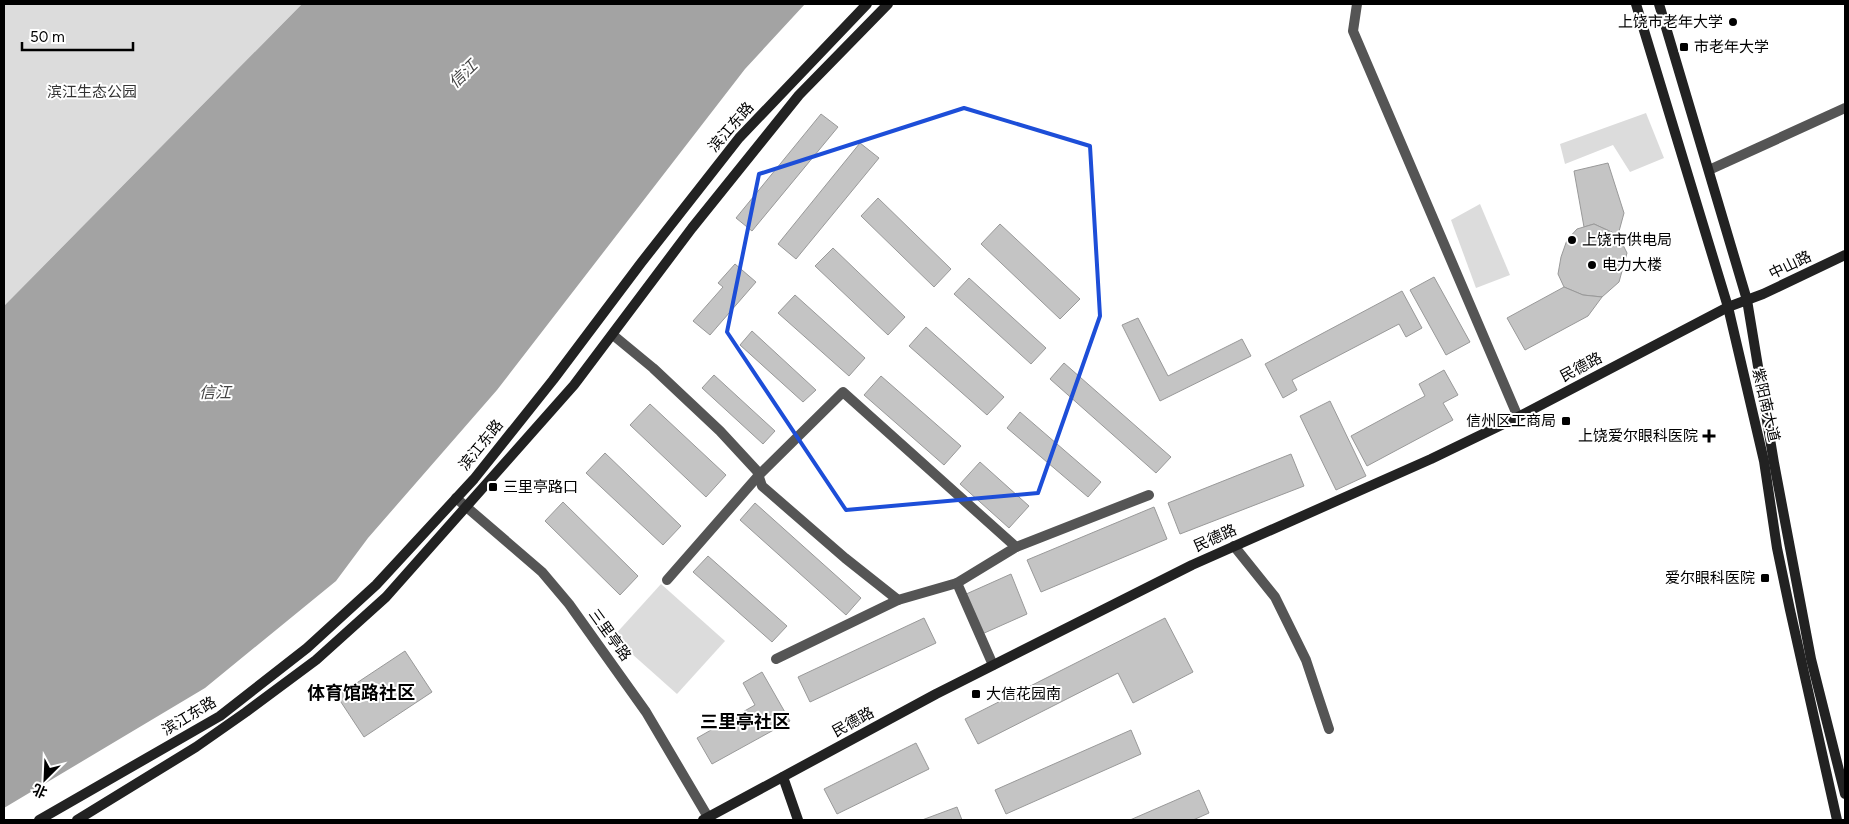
<svg xmlns="http://www.w3.org/2000/svg" width="1849" height="824" viewBox="0 0 1849 824" font-family="Figtree,'Noto Sans SC',sans-serif">
<style>
.green{fill:#dcdcdc}
.water{fill:#a3a3a3}
.building{fill:#c4c4c4;stroke:#999}
.lines{fill:none;stroke-linecap:round;stroke-linejoin:round}
.street{stroke:#555;stroke-width:10}
.secondary{stroke:#222;stroke-width:10}
.marked{fill:none;stroke:#1d4ed8;stroke-width:4;stroke-linejoin:round}
.poi-dot{fill:#000;stroke:#fff;stroke-width:2}
.labels{text-anchor:middle;dominant-baseline:central;stroke-width:4;stroke-linejoin:round;paint-order:stroke}
.poi-label{font-size:15px;fill:#000;stroke:#fff;text-anchor:start}
.park-label{font-size:15px;fill:#333;stroke:#fff}
.street-label{font-size:15px;fill:#000;stroke:#fff}
.water-label{font-size:16px;font-style:italic;fill:#444;stroke:#fff}
.quarter-label{font-size:18px;font-weight:bold;fill:#000;stroke:#fff}
</style>
<rect width="100%" height="100%" fill="#fff"/>
<g class="green">
<path d="M4,4H302L4,306Z"/>
<path d="M1646,113L1664,158L1630,172L1613,145L1565,164L1560,144Z"/>
<path d="M1480,204L1510,275L1476,288L1451,220Z"/>
<path d="M661,584L725,641L677,694L613,637Z"/>
</g>
<path class="water" d="M302,4H805L745,69L497,390L368,538L336,581L205,688L4,808V306Z"/>
<g class="building">
<path d="M821,114L838,127L752,231L736,218Z"/>
<path d="M860,143L879,158L796,259L778,244Z"/>
<path d="M1608,163L1624,213L1618,235L1594,224L1584,227L1574,171Z"/>
<path d="M878,198L951,269L934,287L861,216Z"/>
<path d="M1000,224L1080,299L1060,319L981,244Z"/>
<path d="M1594,224L1618,235L1627,253L1619,282L1602,297L1583,295L1564,287L1558,274L1561,257L1567,240L1577,229Z"/>
<path d="M833,248L905,317L888,335L815,266Z"/>
<path d="M735,264L756,282L710,335L693,321L723,287L718,283Z"/>
<path d="M1434,277L1470,342L1446,355L1410,290Z"/>
<path d="M969,278L1046,348L1031,364L954,294Z"/>
<path d="M1564,287L1583,295L1602,297L1588,316L1525,350L1507,318Z"/>
<path d="M1402,291L1422,328L1406,337L1399,324L1292,380L1297,390L1283,398L1265,364Z"/>
<path d="M795,295L865,358L849,376L778,313Z"/>
<path d="M1138,318L1168,376L1242,339L1251,356L1160,401L1122,325Z"/>
<path d="M926,327L1004,397L987,415L909,346Z"/>
<path d="M752,331L816,390L803,402L740,345Z"/>
<path d="M1064,363L1171,457L1156,473L1050,379Z"/>
<path d="M1444,370L1458,395L1443,403L1453,420L1367,466L1351,436L1425,396L1419,384Z"/>
<path d="M714,375L775,431L763,444L702,388Z"/>
<path d="M881,376L961,446L944,465L864,395Z"/>
<path d="M1330,401L1366,476L1336,490L1300,416Z"/>
<path d="M650,404L726,475L706,497L630,425Z"/>
<path d="M1020,412L1101,482L1088,497L1007,428Z"/>
<path d="M605,453L681,526L663,545L586,473Z"/>
<path d="M1291,454L1304,486L1180,534L1168,503Z"/>
<path d="M980,462L1029,506L1009,528L960,484Z"/>
<path d="M563,502L638,576L620,595L545,521Z"/>
<path d="M755,503L861,598L846,615L740,520Z"/>
<path d="M1154,507L1167,539L1041,592L1027,560Z"/>
<path d="M708,556L787,626L772,642L693,572Z"/>
<path d="M1011,574L1027,614L982,634L964,595Z"/>
<path d="M924,618L936,643L810,702L798,677Z"/>
<path d="M1165,618L1193,672L1133,703L1118,673L978,744L965,719Z"/>
<path d="M405,651L432,692L364,737L337,696Z"/>
<path d="M762,672L790,721L712,764L697,738L755,705L743,683Z"/>
<path d="M1131,730L1141,754L1006,814L995,790Z"/>
<path d="M916,743L929,769L837,814L824,789Z"/>
<path d="M1199,790L1209,813L1193,820H1130Z"/>
<path d="M957,807L962,820H922Z"/>
</g>
<g class="lines">
<g class="street">
<path d="M1357,4L1353,31L1518,417"/>
<path d="M1709,170L1845,108"/>
<path d="M613,335L653,368L720,431L757,471L762,486L845,558L898,600L957,583L993,665"/>
<path d="M456,498L542,572L569,604L646,712L708,817"/>
<path d="M1234,546L1275,597L1306,660L1329,729"/>
<path d="M1016,547L1149,495"/>
<path d="M667,580L759,475L843,392L1016,547L957,583"/>
<path d="M776,659L898,600"/>
</g>
<g class="secondary">
<path d="M1636,4L1728,307L1764,461L1777,548L1790,610L1837,820"/>
<path d="M1659,4L1747,300L1774,463L1811,659L1845,794"/>
<path d="M783,777L798,820"/>
<path d="M39,820L220,716L307,648L376,585L474,479L553,380L641,263L739,138L867,4"/>
<path d="M77,820L196,747L246,712L316,660L386,597L574,385L692,228L799,95L888,4"/>
<path d="M703,820L936,694L1192,565L1431,459L1518,417L1728,307L1763,294L1845,255"/>
</g>
</g>
<path class="marked" d="M964,108L1090,146L1100,316L1038,493L846,510L727,332L759,174Z"/>
<g class="poi-dot">
<circle cx="1733" cy="22" r="5"/>
<rect x="1679" y="42" width="10" height="10" rx="2.5"/>
<circle cx="1572" cy="240" r="5"/>
<circle cx="1592" cy="265" r="5"/>
<rect x="1561" y="416" width="10" height="10" rx="2.5"/>
<path d="M1706.5 428.5h5v5h5v5h-5v5h-5v-5h-5v-5h5z"/>
<rect x="488" y="482" width="10" height="10" rx="2.5"/>
<rect x="1760" y="573" width="10" height="10" rx="2.5"/>
<rect x="971" y="689" width="10" height="10" rx="2.5"/>
</g>
<g class="labels">
<g class="poi-label">
<text x="1723" y="22" text-anchor="end">上饶市老年大学</text>
<text x="1694" y="47">市老年大学</text>
<text x="1582" y="240">上饶市供电局</text>
<text x="1602" y="265">电力大楼</text>
<text x="1556" y="421" text-anchor="end">信州区工商局</text>
<text x="1698" y="436" text-anchor="end">上饶爱尔眼科医院</text>
<text x="503" y="487">三里亭路口</text>
<text x="1755" y="578" text-anchor="end">爱尔眼科医院</text>
<text x="986" y="694">大信花园南</text>
</g>
<g class="park-label">
<text x="92" y="92">滨江生态公园</text>
</g>
<g class="street-label">
<text transform="translate(731 127) rotate(-49)">滨江东路</text>
<text transform="translate(1790 265) rotate(-26)">中山路</text>
<text transform="translate(1581 367) rotate(-28)">民德路</text>
<text transform="translate(1766 405) rotate(77)">紫阳南大道</text>
<text transform="translate(481 445) rotate(-51)">滨江东路</text>
<text transform="translate(1215 538) rotate(-24)">民德路</text>
<text transform="translate(610 635) rotate(54)">三里亭路</text>
<text transform="translate(189 716) rotate(-31)">滨江东路</text>
<text transform="translate(853 722) rotate(-29)">民德路</text>
</g>
<g class="water-label">
<text transform="translate(463 74) rotate(-44)">信江</text>
<text x="215" y="392">信江</text>
</g>
<g class="quarter-label">
<text x="361" y="693">体育馆路社区</text>
<text x="745" y="722">三里亭社区</text>
</g>
</g>
<rect width="1849" height="824" fill="none" stroke="#000000" stroke-width="10"/>
<g transform="translate(45 779) rotate(204)" stroke="#ffffff" stroke-width="4" paint-order="stroke">
<path d="M0-4L9 19L0 12L-9 19Z" fill="#000000"/>
<text y="-8" font-size="14" font-weight="bold" text-anchor="middle" fill="#000000">北</text>
</g>
<path d="M22 42v8h111v-8" fill="none" stroke="#000000" stroke-width="2.5"/>
<text x="30" y="42" font-size="15" fill="#000000" stroke="#ffffff" stroke-width="4" paint-order="stroke">50 m</text>
</svg>
